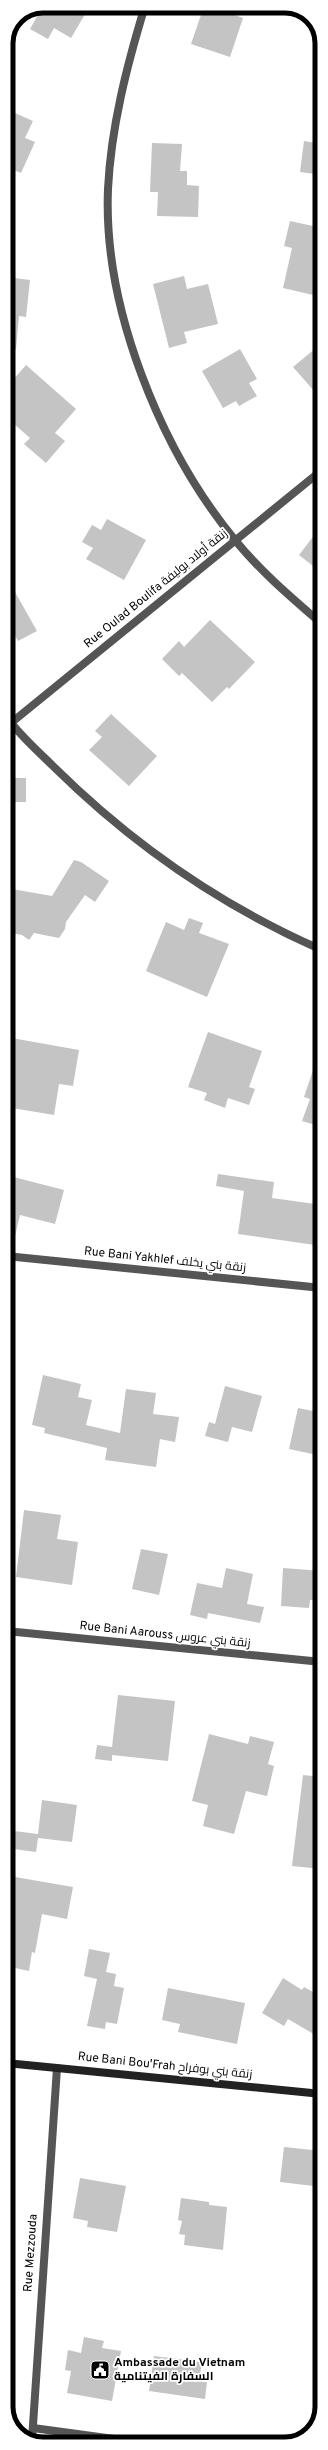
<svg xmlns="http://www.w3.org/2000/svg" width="328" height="2450" viewBox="0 0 328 2450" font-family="Overpass,Cairo,sans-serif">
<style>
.building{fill:#c4c4c4}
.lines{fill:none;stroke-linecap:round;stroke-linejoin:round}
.street{stroke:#555;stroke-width:8}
.secondary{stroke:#222;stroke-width:8}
.labels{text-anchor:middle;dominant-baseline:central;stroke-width:3.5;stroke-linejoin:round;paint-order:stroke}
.street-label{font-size:12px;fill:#000;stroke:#fff}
.poi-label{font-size:12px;font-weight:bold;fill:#000;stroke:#fff;text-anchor:start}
.rim{fill:none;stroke:#000;stroke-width:5}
</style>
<rect width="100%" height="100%" fill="#fff"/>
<g class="building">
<path d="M43,6H90L71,38L54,28L48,39L30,29Z"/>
<path d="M204,6H219L218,9L243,18L230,57L191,44Z"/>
<path d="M6,109L33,121L25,138L35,142L21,173L6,167Z"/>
<path d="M304,141L322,144V175L300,172Z"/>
<path d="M152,143L182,144L180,171H187V185L199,186L198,217L157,216L158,192H150Z"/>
<path d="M290,221L322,228V297L283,288L292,248L284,246Z"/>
<path d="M184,276L187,289L208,284L218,324L184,332L187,343L169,348L153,284Z"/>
<path d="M6,277L30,280L26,317L19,316L16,349H6Z"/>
<path d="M322,343V400L293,367Z"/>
<path d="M240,349L257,379L249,383L257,396L239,406L236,401L223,408L202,371Z"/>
<path d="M26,365L76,409L55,433L65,441L46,463L24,444L30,438L6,417L12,410L6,404V388Z"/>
<path d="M107,519L146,540L124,580L86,559L93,548L82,542L92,525L101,530Z"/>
<path d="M322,525V573L299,555Z"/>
<path d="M6,576L37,631L18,641L12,630L6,633Z"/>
<path d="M210,620L255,662L229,689L227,687L212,702L182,673L179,676L162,659L179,641L184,647Z"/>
<path d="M111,714L157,756L129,786L89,750L102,737L95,731Z"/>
<rect x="6" y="778" width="20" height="24"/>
<path d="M74,860L81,862L109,881L95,902L85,895L66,922L65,929L59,938L34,933L29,940L22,935L6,932L12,889L52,896Z"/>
<path d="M189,918L203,923L199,933L229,944L207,997L146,971L166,922L184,930Z"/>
<path d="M208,1032L262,1051L249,1087L255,1089L249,1105L228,1098L225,1108L204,1100L207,1093L188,1087Z"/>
<path d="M6,1037L79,1050L73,1086L59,1084L54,1115L6,1107Z"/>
<path d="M319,1052H322V1127L302,1121L310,1099L304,1097Z"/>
<path d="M218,1174L274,1182L272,1198L322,1205V1246L238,1234L244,1191L216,1186Z"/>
<path d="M6,1175L64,1190L55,1224L20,1215L12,1249L6,1248Z"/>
<path d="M43,1375L81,1384L78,1397L92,1400L86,1425L120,1433L126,1389L156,1393L153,1414L179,1417L175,1442L160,1439L156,1467L105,1460L107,1448L44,1433L45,1428L32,1425Z"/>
<path d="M225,1386L262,1396L252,1432L232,1427L228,1442L205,1436L209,1422L215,1424Z"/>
<path d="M298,1408L322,1413V1456L289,1449Z"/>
<path d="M24,1510L61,1515L57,1539L78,1542L72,1585L16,1577Z"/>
<path d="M141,1549L168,1554L159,1595L132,1589Z"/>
<path d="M226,1568L253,1574L247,1604L264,1607L260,1623L208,1613L207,1619L190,1615L197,1583L222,1588Z"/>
<path d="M283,1568L322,1571V1600H310L309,1608L281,1606Z"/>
<path d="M118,1695L175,1701L168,1761L112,1755V1761L95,1759L97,1745L112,1747Z"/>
<path d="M209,1734L248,1744L250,1736L274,1742L268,1764L274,1766L267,1796L246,1791L234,1834L203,1826L208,1805L192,1801Z"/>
<path d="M303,1775L322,1777V1869L292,1866Z"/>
<path d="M42,1800L77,1805L72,1842L38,1838L36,1852L6,1848V1830L38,1834Z"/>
<path d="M9,1876L73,1887L67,1919L42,1914L35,1953L32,1952L29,1971L6,1966V1890Z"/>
<path d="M89,1949L110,1953L106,1972L116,1974L114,1986L124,1988L117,2024L106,2022L105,2029L87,2026L97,1979L84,1976Z"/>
<path d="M283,1978L302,1990L304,1987L322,1997V2039L288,2019L284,2026L262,2013Z"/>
<path d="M168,1988L245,2003L237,2044L178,2032L180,2024L162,2020Z"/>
<path d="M284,2147L322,2151V2187L280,2182Z"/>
<path d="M80,2178L126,2186L117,2232L87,2227L88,2221L73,2218Z"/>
<path d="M181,2198L209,2202V2205L227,2207L223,2250L184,2245L185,2235L179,2234L182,2221L178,2220Z"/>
<path d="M84,2337L104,2341L102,2348L121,2351L112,2401L67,2393L71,2371L65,2370L68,2350L81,2353Z"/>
<path d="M154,2356L202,2362L199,2381L207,2382L205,2399L149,2391Z"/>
</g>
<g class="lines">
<g class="street">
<path d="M145,6C127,65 111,127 108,189C103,307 160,449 235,540C260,571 292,598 322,624"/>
<path d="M6,716C19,735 38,751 54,767C132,844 221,906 322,950"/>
<path d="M6,727L322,470"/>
<path d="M6,1256L322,1288"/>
<path d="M6,1631L322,1662"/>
<path d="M33,2428L151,2444"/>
<path d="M32,2440L57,2068"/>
</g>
<path class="secondary" d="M6,2063L322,2094"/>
</g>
<defs>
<symbol id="civic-square" viewBox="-11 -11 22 22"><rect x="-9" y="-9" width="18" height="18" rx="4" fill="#000" stroke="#fff"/><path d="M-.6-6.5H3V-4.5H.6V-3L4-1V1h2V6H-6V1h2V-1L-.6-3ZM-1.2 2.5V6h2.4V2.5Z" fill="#fff"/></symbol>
</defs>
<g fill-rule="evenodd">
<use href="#civic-square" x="89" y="2359" width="22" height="22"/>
</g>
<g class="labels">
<g class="street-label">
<text transform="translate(156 589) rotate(-39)">Rue Oulad Boulifa زنقة أولاد بوليفة</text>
<text transform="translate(165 1260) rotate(6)">Rue Bani Yakhlef زنقة بني يخلف</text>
<text transform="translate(165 1635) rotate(6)">Rue Bani Aarouss زنقة بني عروس</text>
<text transform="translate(165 2066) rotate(6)">Rue Bani Bou'Frah زنقة بني بوفراح</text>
<text transform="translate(31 2253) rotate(-86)">Rue Mezzouda</text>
</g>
<g class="poi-label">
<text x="114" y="2363">Ambassade du Vietnam<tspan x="114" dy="14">السفارة الفيتنامية</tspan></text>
</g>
</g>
<path d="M0 0H328V2450H0ZM43 13H285A30 30 0 0 1 315 43V2407A30 30 0 0 1 285 2437H43A30 30 0 0 1 13 2407V43A30 30 0 0 1 43 13Z" fill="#fff" fill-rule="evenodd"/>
<path class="rim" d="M43 13H285A30 30 0 0 1 315 43V2407A30 30 0 0 1 285 2437H43A30 30 0 0 1 13 2407V43A30 30 0 0 1 43 13Z"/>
</svg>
